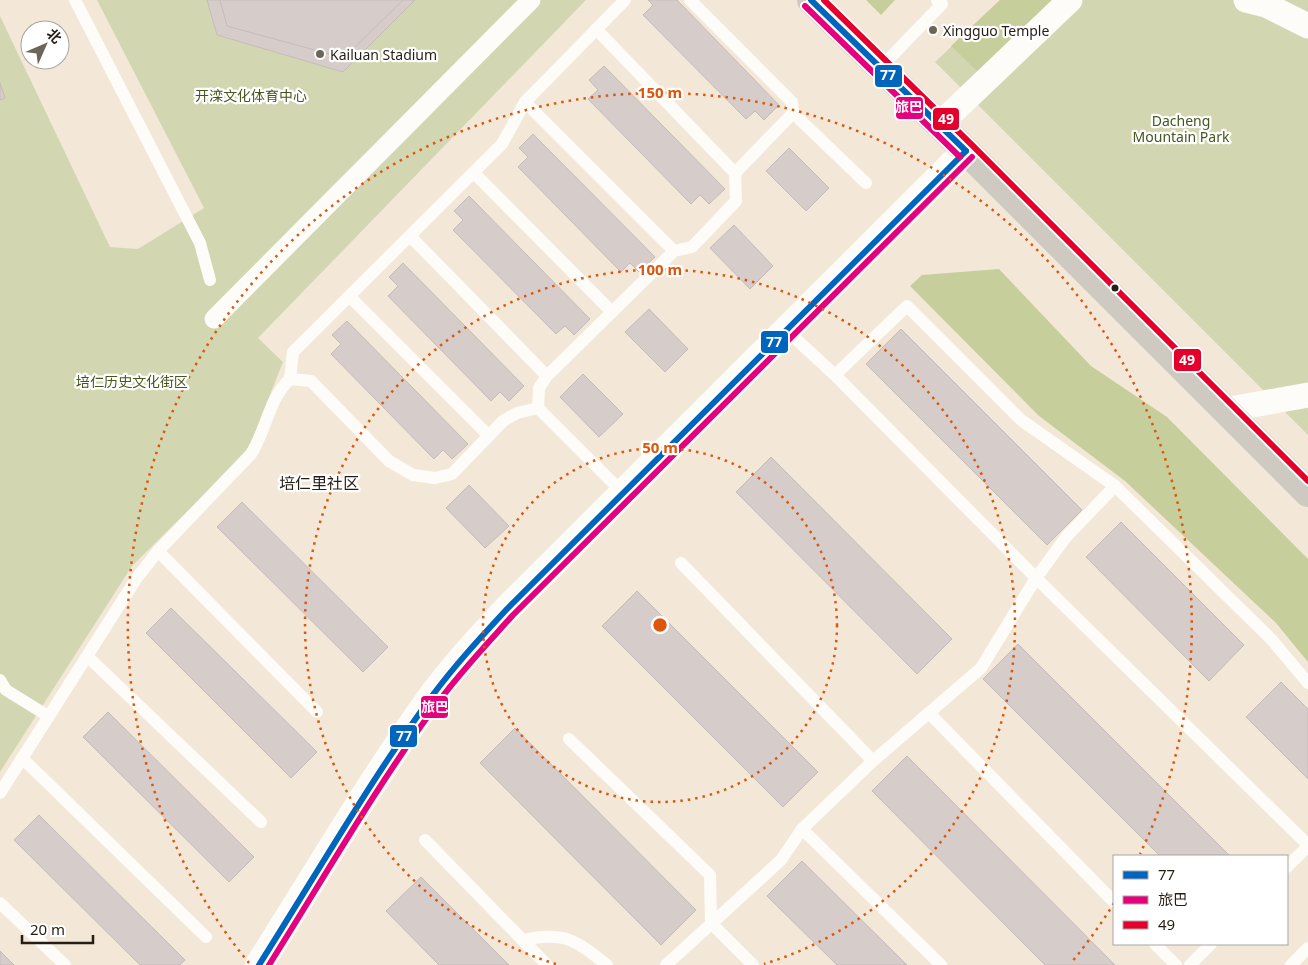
<svg xmlns="http://www.w3.org/2000/svg" width="1308" height="965" viewBox="0 0 1308 965" font-family="'Noto Sans','Noto Sans SC',sans-serif">
<style>
.green{fill:#d2d7b1}
.forest{fill:#c6cf9b}
.building{fill:#d6ccca;stroke:#c5bcb9}
.lines{fill:none;stroke-linecap:round;stroke-linejoin:round}
.service{stroke:#fdfcf9;stroke-width:12}
.pedestrian{stroke:#fdfcf9;stroke-width:19}
.minor{stroke:#fdfcf9;stroke-width:25}
.tertiary{stroke:#fdfcf9;stroke-width:28}
.secondary{stroke:#cecac1;stroke-width:28}
.bus-1-casing{stroke:#fff;stroke-width:10}
.bus-2-casing{stroke:#fff;stroke-width:10}
.bus-3-casing{stroke:#fff;stroke-width:10}
.bus-1{stroke:#0065bd;stroke-width:6}
.bus-2{stroke:#e5007d;stroke-width:6}
.bus-3{stroke:#e4002b;stroke-width:6}
.ring{fill:none;stroke:#de560c;stroke-width:2.5;stroke-dasharray:2.5 5}
.poi-dot{fill:#6e6559;stroke:#fff;stroke-width:2}
.bus-dot{fill:#261e14;stroke:#fff;stroke-width:2}
.labels{text-anchor:middle;dominant-baseline:central;stroke-width:4.5;stroke-linejoin:round;paint-order:stroke}
.poi-label{font-size:14px;fill:#261e14;stroke:#fff;text-anchor:start}
.park-label{font-size:14px;fill:#47561c;stroke:#fff}
.quarter-label{font-size:16px;fill:#261e14;stroke:#fff}
.centre{fill:#de560c;stroke:#fff;stroke-width:2.5}
.ring-label{font-size:15px;text-anchor:middle;font-weight:bold;fill:#de560c;stroke:#fff;stroke-width:4.5;stroke-linejoin:round;paint-order:stroke}
.line-badge{stroke:#fff;stroke-width:2}
.badge-label{font-size:14px;text-anchor:middle;font-weight:bold;fill:#fff}
</style>
<rect width="100%" height="100%" fill="#f3e8d8"/>
<g class="green">
<path d="M97,0H586L258,338L283,362L252,440L244,455L132,566L0,772V16L110,247L138,249L204,208Z"/>
<path d="M1000,0H1308V435L935,62Z"/>
</g>
<g class="forest">
<path d="M866,0H895L881,15Z"/>
<path d="M1000,0H1055L978,72L951,46Z"/>
<path d="M999,269L1091,366L1167,417L1308,559V662L1276,623L1125,481L1039,416L910,286L922,275Z"/>
</g>
<g class="building">
<path d="M207,0H415L343,72L217,35Z"/>
<path d="M220,0H403L344,58L227,26Z"/>
<path d="M648,0H677L779,105L764,120L755,111L746,119L643,15L653,5Z"/>
<path d="M604,66L725,189L709,204L700,195L691,204L588,99L598,90L589,80Z"/>
<path d="M0,83L5,98L0,100Z"/>
<path d="M533,134L655,257L639,272L630,263L621,272L518,167L528,157L519,148Z"/>
<path d="M789,148L829,188L806,211L766,171Z"/>
<path d="M469,196L590,319L574,335L565,326L556,334L453,230L463,220L454,211Z"/>
<path d="M734,225L773,266L750,289L710,248Z"/>
<path d="M403,263L524,386L509,401L500,392L491,401L388,296L398,286L389,277Z"/>
<path d="M649,309L688,349L665,372L625,332Z"/>
<path d="M347,321L468,444L452,459L443,450L434,459L331,354L341,344L332,335Z"/>
<path d="M901,329L1082,510L1047,545L866,364Z"/>
<path d="M583,374L623,414L599,437L560,397Z"/>
<path d="M771,457L952,639L917,674L736,492Z"/>
<path d="M469,485L509,526L485,548L446,508Z"/>
<path d="M242,502L388,647L363,672L217,527Z"/>
<path d="M1121,522L1244,645L1209,681L1086,557Z"/>
<path d="M637,591L818,772L783,807L602,626Z"/>
<path d="M171,608L317,752L291,778L146,633Z"/>
<path d="M1018,644L1230,856H1160L983,679Z"/>
<path d="M1281,682L1308,709V779L1246,717Z"/>
<path d="M108,712L254,857L229,882L83,737Z"/>
<path d="M515,728L696,910L661,945L480,763Z"/>
<path d="M907,756L1115,965H1045L872,791Z"/>
<path d="M39,815L185,960L180,965H140L14,840Z"/>
<path d="M802,861L907,965H837L767,896Z"/>
<path d="M421,877L509,965H439L386,911Z"/>
<path d="M0,951L14,965H0Z"/>
</g>
<g class="lines">
<g class="service">
<path d="M75,0L200,243L210,280"/>
<path d="M690,0L792,102L793,113"/>
<path d="M596,29L735,173"/>
<path d="M880,68L942,4L937,0"/>
<path d="M525,102L674,251"/>
<path d="M474,173L612,312"/>
<path d="M410,236L547,376"/>
<path d="M350,297L488,435"/>
<path d="M786,330L835,375L1036,578L1308,845"/>
<path d="M835,375L907,306L1021,420L1115,486L1272,640L1308,683"/>
<path d="M290,379L293,352L502,144L525,102L625,0"/>
<path d="M538,408L623,493"/>
<path d="M158,551L317,712"/>
<path d="M681,563L873,761"/>
<path d="M88,657L261,822"/>
<path d="M0,680L6,690L48,716"/>
<path d="M929,713L1114,902"/>
<path d="M569,739L710,875L711,923L753,965"/>
<path d="M22,758L206,937"/>
<path d="M0,793L136,579L158,551L251,454C266,431 269,398 290,379L311,381L389,461L413,475L435,478L452,474L503,421L517,413L538,408L539,388L547,376L674,251L692,247L736,201L735,173L793,113L866,183"/>
<path d="M802,829L941,965"/>
<path d="M425,840L547,965"/>
<path d="M1287,867L1308,846"/>
<path d="M0,903L65,965"/>
<path d="M523,940C565,931 575,940 607,965"/>
<path d="M1155,944L1176,965"/>
<path d="M666,965L781,860L802,829L873,761L981,668L1036,578L1066,537L1115,486"/>
<path d="M1190,965L1211,944"/>
<path d="M1291,965L1308,948"/>
</g>
<path class="pedestrian" d="M214,319L531,0"/>
<g class="minor">
<path d="M1246,0L1266,5L1308,26"/>
<path d="M939,125L1070,0"/>
<path d="M1225,410L1308,395"/>
</g>
<path class="tertiary" d="M259,965C316,875 370,782 432,696C455,665 481,637 507,609L966,151"/>
<path class="secondary" d="M811,0L966,151L1308,493"/>
<defs>
<g id="bus-1">
<path d="M811,0L966,151"/>
<path d="M259,965C316,875 369,782 432,696C455,665 481,637 507,609L966,151"/>
</g>
<g id="bus-2">
<path d="M805,6L960,157"/>
<path d="M269,965C325,876 377,785 439,701C462,670 488,643 513,615L972,157"/>
</g>
<path id="bus-3" d="M824,0L972,145L1308,481"/>
</defs>
<use href="#bus-1" class="bus-1-casing"/>
<use href="#bus-2" class="bus-2-casing"/>
<use href="#bus-3" class="bus-3-casing"/>
<use href="#bus-1" class="bus-1"/>
<use href="#bus-2" class="bus-2"/>
<use href="#bus-3" class="bus-3"/>
</g>
<g class="ring">
<circle cx="660" cy="625" r="177"/>
<path d="M556 964A355 355 0 1 1 764 964"/>
<path d="M1114 903A532 532 0 0 1 1071 963M249 963A532 532 0 1 1 1140 854"/>
</g>
<g class="poi-dot">
<circle cx="933" cy="30" r="5"/>
<circle cx="320" cy="54" r="5"/>
</g>
<circle class="bus-dot" cx="1115" cy="288" r="4.5"/>
<g class="labels">
<g class="poi-label">
<text x="943" y="30">Xingguo Temple</text>
<text x="330" y="54">Kailuan Stadium</text>
</g>
<g class="park-label">
<text x="251" y="95">开滦文化体育中心</text>
<text x="1181" y="120">Dacheng<tspan x="1181" dy="16">Mountain Park</tspan></text>
<text x="132" y="381">培仁历史文化街区</text>
</g>
<g class="quarter-label">
<text x="319" y="483">培仁里社区</text>
</g>
</g>
<circle cx="660" cy="625" r="8" class="centre"/>
<g class="ring-label">
<text x="660" y="98">150 m</text>
<text x="660" y="275">100 m</text>
<text x="660" y="453">50 m</text>
</g>
<g class="line-badge">
<rect x="874" y="64" width="29" height="24" rx="5" fill="#0065bd"/>
<rect x="895" y="96" width="29" height="24" rx="5" fill="#e5007d"/>
<rect x="932" y="107" width="28" height="24" rx="5" fill="#e4002b"/>
<rect x="760" y="330" width="29" height="24" rx="5" fill="#0065bd"/>
<rect x="1173" y="348" width="29" height="24" rx="5" fill="#e4002b"/>
<rect x="420" y="695" width="29" height="24" rx="5" fill="#e5007d"/>
<rect x="389" y="724" width="29" height="24" rx="5" fill="#0065bd"/>
</g>
<g class="badge-label">
<text x="888" y="80">77</text>
<text x="909" y="112">旅巴</text>
<text x="946" y="124">49</text>
<text x="774" y="347">77</text>
<text x="1187" y="365">49</text>
<text x="435" y="712">旅巴</text>
<text x="404" y="741">77</text>
</g>
<rect x="1113" y="855" width="175" height="90" fill="#ffffff" stroke="#a8a5a1"/>
<rect x="1123" y="871" width="25" height="8" fill="#0065bd" stroke="#a8a5a1"/>
<text x="1158" y="880" font-size="15" fill="#261e14">77</text>
<rect x="1123" y="896" width="25" height="8" fill="#e5007d" stroke="#a8a5a1"/>
<text x="1158" y="905" font-size="15" fill="#261e14">旅巴</text>
<rect x="1123" y="921" width="25" height="8" fill="#e4002b" stroke="#a8a5a1"/>
<text x="1158" y="930" font-size="15" fill="#261e14">49</text>
<g transform="translate(45 45) rotate(45)"><circle r="24" fill="#ffffff" stroke="#a8a5a1"/>
<path d="M0-4L9 19L0 12L-9 19Z" fill="#6e6559"/>
<text y="-8" font-size="14" font-weight="bold" text-anchor="middle" fill="#261e14">北</text>
</g>
<path d="M22 935v8h71v-8" fill="none" stroke="#261e14" stroke-width="2.5"/>
<text x="30" y="935" font-size="15" fill="#261e14" stroke="#ffffff" stroke-width="4" paint-order="stroke">20 m</text>
</svg>
